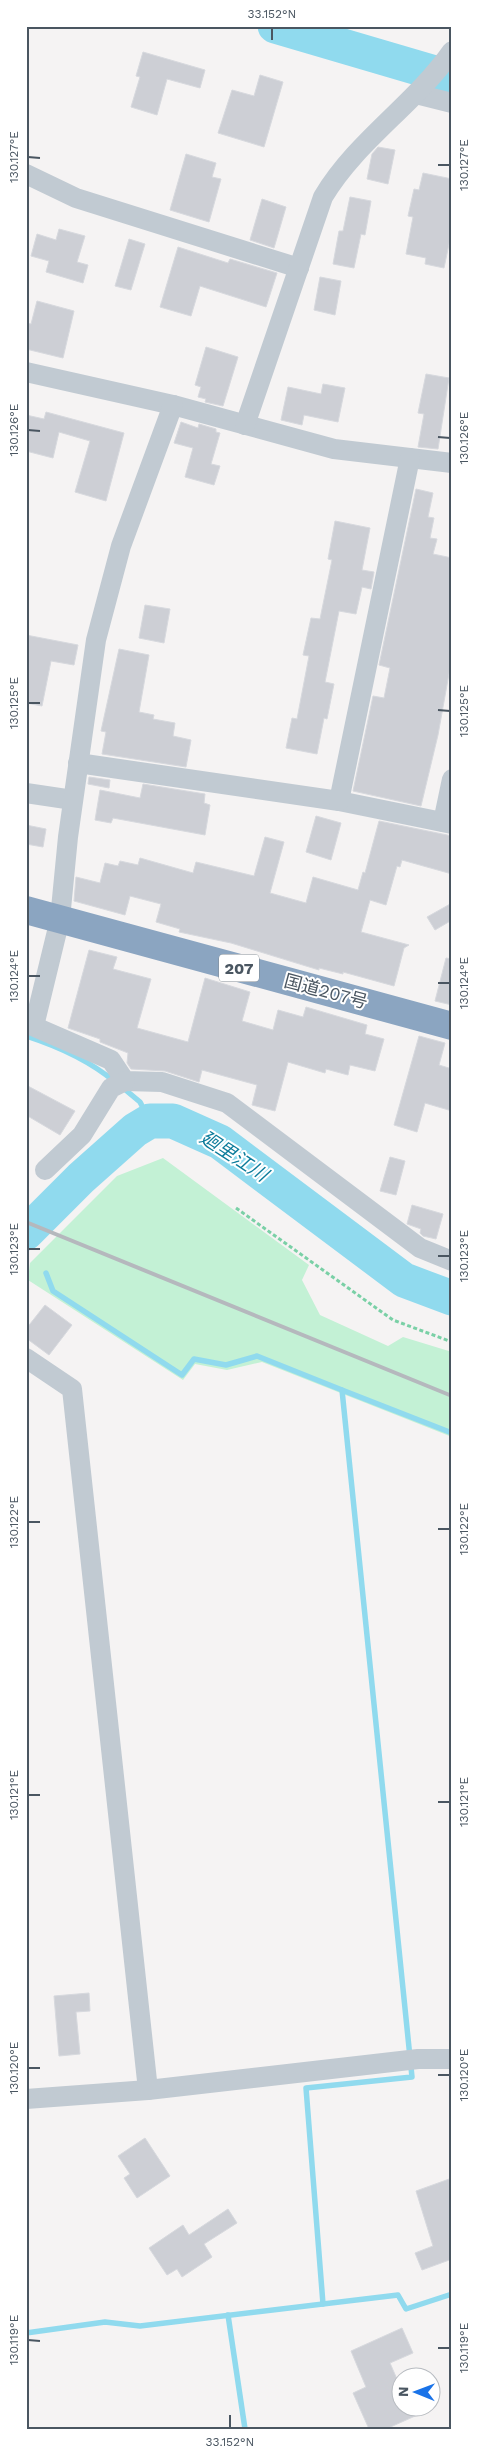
<svg xmlns="http://www.w3.org/2000/svg" width="478" height="2455" viewBox="0 0 478 2455" font-family="'Work Sans','Noto Sans JP',sans-serif">
<style>
.green{fill:#c3f1d5}
.lines{fill:none;stroke-linecap:round;stroke-linejoin:round}
.stream{stroke:#90daee;stroke-width:5.5}
.river{stroke:#90daee;stroke-width:35}
.building{fill:#cdcfd5;stroke:#d7d9de}
.path{stroke:#7ad0a6;stroke-width:3;stroke-dasharray:4 2.5;stroke-linecap:butt}
.minor{stroke:#c1cad2;stroke-width:20}
.highway{stroke:#8ba5c1;stroke-width:28}
.rail{stroke:#b5b8bd;stroke-width:4}
.ticks{fill:none;stroke:#4a5661;stroke-width:2}
.labels{text-anchor:middle;dominant-baseline:central;stroke-width:4;stroke-linejoin:round;paint-order:stroke}
.shield{fill:#fff;stroke:#808990;stroke-width:1}
.shield-label{font-size:16px;font-weight:bold;fill:#4a5661}
.street-label{font-size:18px;fill:#4a5661;stroke:#fff}
.water-label{font-size:19px;font-style:italic;fill:#0c7c9b;stroke:#fff}
.neatline{fill:none;stroke:#4a5661;stroke-width:2}
.ticks-label{font-size:12px;text-anchor:middle;fill:#4a5661}
</style>
<rect width="100%" height="100%" fill="#f5f3f3"/>
<path class="green" d="M163,1158L309,1265L302,1280L320,1315L388,1346L403,1337L452,1352V1437L262,1362L227,1370L195,1364L183,1380L28,1280L30,1263L117,1176Z"/>
<g class="lines">
<g class="stream">
<path d="M26,1036C57,1046 90,1061 115,1082"/>
<path d="M122,1087L140,1102L150,1121"/>
<path d="M46,1273L53,1291L182,1375L194,1359L226,1365L257,1356L342,1390L412,2077L306,2088L323,2304"/>
<path d="M342,1390L452,1433"/>
<path d="M228,2315L245,2429"/>
<path d="M26,2333L105,2322L140,2326L398,2295L406,2309L452,2294"/>
</g>
<g class="river">
<path d="M275,26L452,78"/>
<path d="M26,1233L81,1178L135,1130L150,1121H173L220,1142L404,1280L452,1298"/>
</g>
</g>
<g class="building">
<path d="M143,52L205,70L200,88L167,79L157,115L131,107L140,77L136,76Z"/>
<path d="M260,75L283,82L264,147L218,133L232,90L254,96Z"/>
<path d="M378,147L395,150L388,184L367,179L372,154Z"/>
<path d="M186,154L216,163L212,177L221,179L209,222L170,210Z"/>
<path d="M423,173L452,179V230L444,268L425,264L426,258L406,254L413,217L408,216L414,189L419,190Z"/>
<path d="M350,197L371,201L365,235L361,234L354,268L333,264L339,231H343Z"/>
<path d="M262,199L286,207L274,248L250,240Z"/>
<path d="M59,229L85,236L77,262L88,265L83,283L46,272L49,261L31,256L37,234L56,240Z"/>
<path d="M129,239L145,244L131,290L115,286Z"/>
<path d="M178,247L228,263L230,259L277,273L266,307L200,286L191,316L160,307Z"/>
<path d="M320,277L341,281L335,315L314,310Z"/>
<path d="M37,301L74,311L63,358L26,349V323L31,324Z"/>
<path d="M206,347L238,357L223,406L205,402L206,399L198,397L201,387L195,385Z"/>
<path d="M426,374L449,378L438,449L418,447L424,414L418,413Z"/>
<path d="M323,384L345,388L338,422L304,415L302,425L281,420L288,387L321,394Z"/>
<path d="M46,412L124,433L106,501L75,492L90,441L59,432L53,458L26,451V415L44,419Z"/>
<path d="M181,422L198,428L199,424L216,429V432L220,433L211,464L220,466L214,485L185,477L193,448L174,443Z"/>
<path d="M416,489L433,493L428,517L434,518L430,538L437,539L433,554L452,558V657L438,735L421,806L353,791L373,696L384,698L390,668L379,665Z"/>
<path d="M335,521L370,528L362,570L374,572L371,589L362,587L356,614L339,611L325,682L334,684L327,719L324,718L317,754L286,748L292,718L297,719L309,656L303,655L311,618L320,619L332,560L328,559Z"/>
<path d="M145,605L170,609L164,643L139,638Z"/>
<path d="M26,635L78,645L74,665L51,661L42,706L26,703Z"/>
<path d="M119,649L149,655L139,712L154,715L153,719L175,723L173,736L191,740L186,767L102,754L106,732L101,731Z"/>
<path d="M89,777L110,780L109,788L88,784Z"/>
<path d="M143,784L205,794L204,803L210,805L205,835L113,818L111,823L95,820L100,790L140,798Z"/>
<path d="M316,816L341,823L331,860L306,852Z"/>
<path d="M379,821L452,836V874L402,860L400,867L397,866L386,905L370,900L361,932L409,945L404,948L394,986L343,972V974L319,968V970L231,943L179,932L180,929L156,922L161,904L130,896L125,915L74,901L76,877L100,883L105,863L118,866L120,861L138,865L140,858L193,873L196,862L254,876L265,837L284,842L270,893L306,903L313,877L358,890L363,872L365,873Z"/>
<path d="M26,825L46,829L43,847L26,844Z"/>
<path d="M452,903V920L435,930L427,917Z"/>
<path d="M89,950L117,957L113,969L151,979L137,1028L188,1042L205,978L250,992L242,1021L273,1030L278,1010L303,1017L306,1007L367,1025L365,1034L384,1039L375,1071L350,1065L348,1075L326,1069L325,1073L288,1062L275,1111L252,1105L257,1085L202,1070L199,1082L165,1071L131,1069L127,1063L128,1053L100,1042V1039L68,1028Z"/>
<path d="M446,958L452,959V1005L435,1001Z"/>
<path d="M419,1036L445,1043L439,1065L452,1069V1111L425,1103L417,1132L394,1125Z"/>
<path d="M26,1085L75,1111L60,1135L26,1115Z"/>
<path d="M390,1157L405,1161L396,1195L380,1191Z"/>
<path d="M412,1205L443,1214L436,1239L423,1236L420,1233L421,1229L407,1224Z"/>
<path d="M45,1305L72,1325L49,1355L26,1338V1329Z"/>
<path d="M89,1993L90,2011L76,2012L80,2054L59,2056L54,1996Z"/>
<path d="M145,2138L170,2176L137,2198L124,2178L130,2174L118,2156Z"/>
<path d="M452,2178V2259L422,2270L415,2253L433,2246L416,2191Z"/>
<path d="M228,2209L237,2223L204,2244L212,2257L182,2277L177,2269L167,2275L149,2248L183,2225L189,2235Z"/>
<path d="M402,2328L413,2353L390,2363L400,2386V2408H433L386,2429H369L353,2393L366,2387L351,2351Z"/>
</g>
<g class="lines">
<path class="path" d="M236,1208L393,1320L452,1342"/>
<g class="minor">
<path d="M416,94L452,103"/>
<path d="M26,174L76,198L299,268"/>
<path d="M26,372L173,405L334,449L452,463"/>
<path d="M245,425L323,197C356,141 415,104 452,51"/>
<path d="M78,763L339,801L452,824"/>
<path d="M26,793L73,800"/>
<path d="M339,801L410,458"/>
<path d="M443,822L452,779"/>
<path d="M26,1023L111,1060L125,1081L162,1082L227,1103L420,1248L452,1261"/>
<path d="M34,1026L60,919L68,837L96,640L121,546L173,405"/>
<path d="M45,1170L82,1135L111,1088L125,1081"/>
<path d="M26,1358L72,1389L148,2090"/>
<path d="M26,2099L148,2090L418,2059H452"/>
</g>
<path class="highway" d="M26,910L452,1026"/>
<path class="rail" d="M26,1222L452,1396"/>
</g>
<path class="ticks" d="M272,40V28M28,157L40,158M438,165H450M28,430L40,431M438,437L450,438M28,703H40M438,710L450,711M28,976H40M438,983H450M28,1249H40M438,1256H450M28,1522H40M438,1529H450M28,1795H40M438,1802H450M28,2068H40M438,2075H450M28,2340L40,2341M438,2348H450M230,2428V2415"/>
<g class="labels">
<rect class="shield" x="219" y="954.5" width="40" height="27" rx="4"/>
<g class="shield-label">
<text x="239" y="968">207</text>
</g>
<g class="street-label">
<text transform="translate(326 991) rotate(15)">国道207号</text>
</g>
<g class="water-label">
<text transform="translate(234 1156) rotate(33)">廻里江川</text>
</g>
</g>
<rect width="478" height="2455" fill="none" stroke="#ffffff" stroke-width="55"/>
<g transform="translate(416 2392) rotate(271)"><circle r="24" fill="#ffffff" stroke="#b7bbc0"/>
<path d="M0-4L9 19L0 12L-9 19Z" fill="#1a73e8"/>
<text y="-8" font-size="14" font-weight="bold" text-anchor="middle" fill="#4a5661">N</text>
</g>
<rect x="28" y="28" width="422" height="2400" class="neatline"/>
<g class="ticks-label">
<text x="272" y="18">33.152°N</text>
<text transform="translate(14 157) rotate(-90)" y="4">130.127°E</text>
<text transform="translate(464 165) rotate(-90)" y="4">130.127°E</text>
<text transform="translate(14 430) rotate(-90)" y="4">130.126°E</text>
<text transform="translate(464 438) rotate(-90)" y="4">130.126°E</text>
<text transform="translate(14 703) rotate(-90)" y="4">130.125°E</text>
<text transform="translate(464 711) rotate(-90)" y="4">130.125°E</text>
<text transform="translate(14 976) rotate(-90)" y="4">130.124°E</text>
<text transform="translate(464 983) rotate(-90)" y="4">130.124°E</text>
<text transform="translate(14 1249) rotate(-90)" y="4">130.123°E</text>
<text transform="translate(464 1256) rotate(-90)" y="4">130.123°E</text>
<text transform="translate(14 1522) rotate(-90)" y="4">130.122°E</text>
<text transform="translate(464 1529) rotate(-90)" y="4">130.122°E</text>
<text transform="translate(14 1795) rotate(-90)" y="4">130.121°E</text>
<text transform="translate(464 1802) rotate(-90)" y="4">130.121°E</text>
<text transform="translate(14 2068) rotate(-90)" y="4">130.120°E</text>
<text transform="translate(464 2075) rotate(-90)" y="4">130.120°E</text>
<text transform="translate(14 2340) rotate(-90)" y="4">130.119°E</text>
<text transform="translate(464 2348) rotate(-90)" y="4">130.119°E</text>
<text x="230" y="2446">33.152°N</text>
</g>
</svg>
